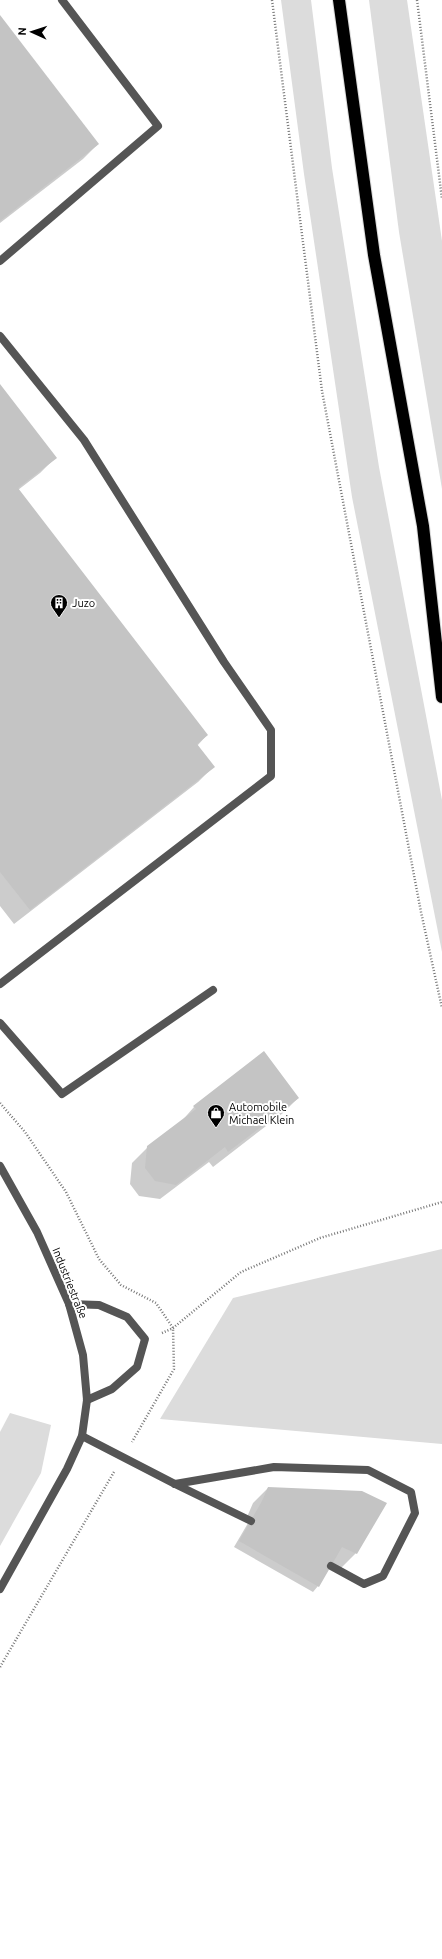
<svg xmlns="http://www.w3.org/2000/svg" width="442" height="1959" viewBox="0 0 442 1959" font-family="Ubuntu,sans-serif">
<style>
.green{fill:#dcdcdc}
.shadow{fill:#0003}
.building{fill:#c4c4c4}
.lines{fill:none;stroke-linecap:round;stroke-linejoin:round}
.highway-casing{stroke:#dbdbdb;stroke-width:14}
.path{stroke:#777;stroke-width:2.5;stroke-dasharray:1 2;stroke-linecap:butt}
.lane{stroke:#555;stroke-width:8}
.street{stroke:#555;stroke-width:8}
.highway{stroke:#000;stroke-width:12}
.labels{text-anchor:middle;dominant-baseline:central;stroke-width:4;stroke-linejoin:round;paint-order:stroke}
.poi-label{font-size:11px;fill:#000;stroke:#fff;text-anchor:start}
.street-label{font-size:11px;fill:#000;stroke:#fff}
</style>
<rect width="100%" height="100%" fill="#fff"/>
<g class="green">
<path d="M281,0H311L332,168L379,467L442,800V952L352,497L304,174Z"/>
<path d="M369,0H407L442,241V489L399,232Z"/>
<path d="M442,1249V1444L160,1419L233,1298Z"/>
<path d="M10,1413L51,1425L41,1473L0,1546V1432Z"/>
</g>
<g class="shadow">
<path d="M0,17L98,144L83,159L0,223Z"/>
<path d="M0,386L55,458L40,473L18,490L207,735L197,746L213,767L198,782L14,924L0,906Z"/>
<path d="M298,1098L283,1113L213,1167L209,1162L160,1199L139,1196L130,1184L132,1163L148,1147L180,1123L194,1107Z"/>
<path d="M268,1488L356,1553L341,1568L331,1563L318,1586L313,1592L234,1547L251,1518L247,1517L253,1503Z"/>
</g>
<g class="building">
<path d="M0,15L99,144L0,221Z"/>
<path d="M0,384L57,458L18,488L208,735L197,744L215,767L30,910L0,872Z"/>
<path d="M264,1051L299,1098L228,1152L225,1147L176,1185L155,1181L145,1168L147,1146L196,1109L193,1106Z"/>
<path d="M268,1487L362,1491L387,1503L357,1554L342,1547L319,1587L239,1541L262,1501Z"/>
</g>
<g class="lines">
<defs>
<path id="highway" d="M339,0L374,255L423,526L442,697"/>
</defs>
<use href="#highway" class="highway-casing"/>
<g class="path">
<path d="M272,0L322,391L421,912L442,1008"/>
<path d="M417,0L442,199"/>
<path d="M0,1103L25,1132L66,1192L99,1259L121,1285L156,1303L173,1328L174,1369L132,1442"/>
<path d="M162,1333L173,1328L241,1272L320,1238L442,1202"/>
<path d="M0,1667L114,1472"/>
</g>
<g class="lane">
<path d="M0,261L158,126L62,0"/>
<path d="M0,336L84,440L224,662L271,730V776L0,984"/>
<path d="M0,1023L62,1094L213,990"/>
<path d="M69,1304L99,1305L127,1317L145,1339L137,1367L112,1389L87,1400"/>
<path d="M82,1436L175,1484L251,1521"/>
<path d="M175,1484L274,1467L368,1470L411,1492L415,1513L383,1576L364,1584L331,1566"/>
</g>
<path class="street" d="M0,1166L37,1232L69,1304L83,1355L87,1400L82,1436L67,1469L0,1589"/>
<use href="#highway" class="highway"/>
</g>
<defs>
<symbol id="building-pin" viewBox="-11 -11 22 30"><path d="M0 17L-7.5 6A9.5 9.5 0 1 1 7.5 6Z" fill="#000" stroke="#fff"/><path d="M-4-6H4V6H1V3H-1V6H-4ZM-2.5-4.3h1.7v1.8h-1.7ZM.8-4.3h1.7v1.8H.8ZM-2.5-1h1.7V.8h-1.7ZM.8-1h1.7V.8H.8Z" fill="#fff"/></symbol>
<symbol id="shop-pin" viewBox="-11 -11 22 30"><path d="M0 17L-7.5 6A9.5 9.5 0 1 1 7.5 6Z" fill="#000" stroke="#fff"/><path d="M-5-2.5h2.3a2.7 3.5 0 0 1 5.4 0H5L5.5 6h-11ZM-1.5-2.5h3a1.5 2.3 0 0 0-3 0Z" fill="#fff"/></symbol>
</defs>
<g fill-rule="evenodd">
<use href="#building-pin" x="49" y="593" width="20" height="27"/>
<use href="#shop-pin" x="206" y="1103" width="20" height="27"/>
</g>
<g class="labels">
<g class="poi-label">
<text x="72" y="603">Juzo</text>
<text x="229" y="1107">Automobile<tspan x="229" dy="13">Michael Klein</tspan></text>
</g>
<g class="street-label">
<text transform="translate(70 1283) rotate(68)">Industriestraße</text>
</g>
</g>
<g transform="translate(32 32) rotate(273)" stroke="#ffffff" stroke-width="3" paint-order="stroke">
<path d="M0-3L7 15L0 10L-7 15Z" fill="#000000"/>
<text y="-6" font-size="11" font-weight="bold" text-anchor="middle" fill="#000000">N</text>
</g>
</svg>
